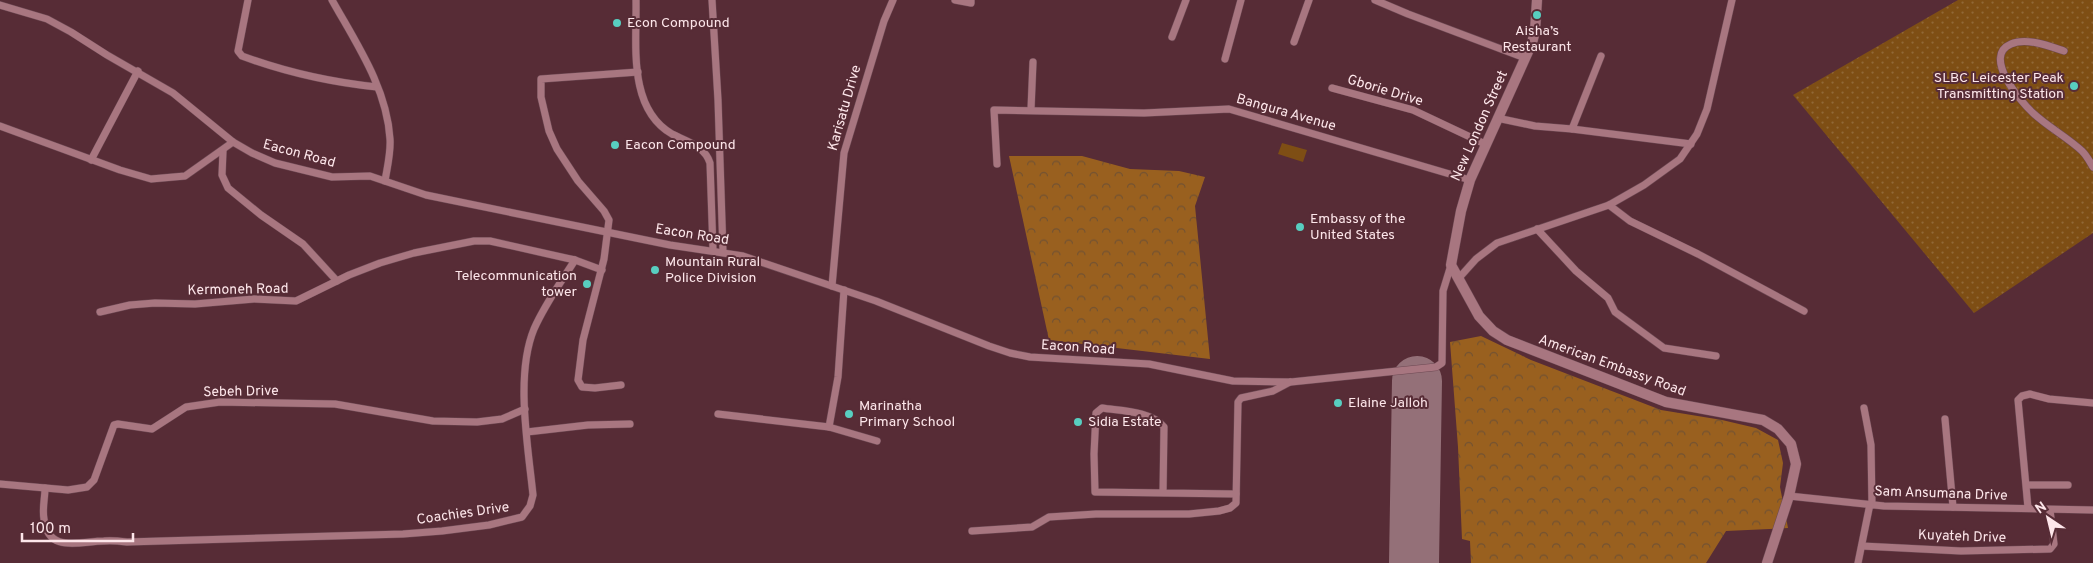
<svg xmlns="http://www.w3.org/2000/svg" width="2093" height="563" viewBox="0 0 2093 563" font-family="Overpass,sans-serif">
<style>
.grass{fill:#7e4e14}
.forest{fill:url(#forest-crowns)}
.park{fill:url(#park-dots)}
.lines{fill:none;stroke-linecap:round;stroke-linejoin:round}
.runway{stroke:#947078;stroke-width:50}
.street-casing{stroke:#6d4953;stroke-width:8}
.secondary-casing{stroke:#6d4953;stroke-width:11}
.street{stroke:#a87680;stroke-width:7}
.secondary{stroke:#a87680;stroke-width:10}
.poi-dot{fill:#58cec0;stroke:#572c36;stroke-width:2}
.labels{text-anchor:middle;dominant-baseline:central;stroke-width:4;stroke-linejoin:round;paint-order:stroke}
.poi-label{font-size:14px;fill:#fde6ea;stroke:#572c36;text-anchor:start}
.street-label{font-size:14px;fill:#fde6ea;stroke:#572c36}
</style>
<defs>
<pattern id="forest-crowns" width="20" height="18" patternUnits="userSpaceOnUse" patternTransform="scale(1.25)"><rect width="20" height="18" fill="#99601f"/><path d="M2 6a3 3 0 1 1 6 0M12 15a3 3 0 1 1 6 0" fill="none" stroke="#725232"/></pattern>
<pattern id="park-dots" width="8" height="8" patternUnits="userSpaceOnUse" patternTransform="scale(1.25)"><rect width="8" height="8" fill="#7e4e14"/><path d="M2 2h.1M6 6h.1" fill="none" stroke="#916836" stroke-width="1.8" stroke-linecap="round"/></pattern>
</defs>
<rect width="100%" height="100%" fill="#572c36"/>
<path class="grass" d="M1282,143L1307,150L1303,162L1278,154Z"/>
<g class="forest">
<path d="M1009,156H1082L1130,169L1179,171L1205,177L1195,206L1210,359L1049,340Z"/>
<path d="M1481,336L1531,360L1661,410L1722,420L1756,428L1778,440L1783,463L1780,487L1788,528L1726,531L1706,563H1471L1470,541L1462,539L1458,447L1450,342Z"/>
</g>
<path class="park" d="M1958,0H2093V233L1974,313L1793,95Z"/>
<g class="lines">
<path class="runway" d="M1414,563L1417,381"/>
<defs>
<g id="street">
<path d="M248,0L238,51L242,56C288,73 329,82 377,87"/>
<path d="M332,0C356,43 387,88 390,139C391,153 387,168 385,181"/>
<path d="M636,0C637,43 627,108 672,134C686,141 705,146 710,163L713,250"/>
<path d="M712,0L718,100L723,252"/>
<path d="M955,0L971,3V0"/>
<path d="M1375,0L1408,14L1525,58"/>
<path d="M0,5L47,19L71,32L107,55L173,93L233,142L252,153L275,163L332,177L370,176L426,195L670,245L743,256L876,301L989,346L1010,353L1030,357L1149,364L1233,381L1291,382L1436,367L1442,363L1443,291L1451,265"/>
<path d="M1172,37L1186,0"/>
<path d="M1294,42L1309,0"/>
<path d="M2064,51C2049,46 2026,37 2011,44C1982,56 2020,101 2033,113C2048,127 2067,137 2082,151C2087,156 2090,162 2093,167"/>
<path d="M1225,59L1241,0"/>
<path d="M1332,88L1413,110L1485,144"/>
<path d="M1031,109L1033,62"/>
<path d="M1497,118L1535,126L1572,129L1601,56"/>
<path d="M0,126L120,170L151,179L185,176L233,142"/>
<path d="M1572,129L1691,144"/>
<path d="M223,151L222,175L228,188L261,215L303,244L337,281"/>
<path d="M91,160L138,71"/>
<path d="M997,164L994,110L1144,113L1229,109L1470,180"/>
<path d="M1609,205L1630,221L1698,254L1804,311"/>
<path d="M1537,229L1576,271L1608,298L1615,312L1664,348L1716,356"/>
<path d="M1458,279L1476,259L1497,243L1609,205L1644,185L1680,159L1697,134L1707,109L1732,0"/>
<path d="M832,286L844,153L884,21L893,0"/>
<path d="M100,312L130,305L155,303L195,304L254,299L296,301L349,275L380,263L414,253L474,241H490L575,260L602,270"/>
<path d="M621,385L595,388L582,387L578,380L583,340L604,259L609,220L604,211L578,181L557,149L549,131L541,97V79L638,72"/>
<path d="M1864,408L1871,445L1872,505"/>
<path d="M718,414L829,427L877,441"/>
<path d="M1945,419L1953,507"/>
<path d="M829,427L838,377L844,290"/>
<path d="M527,432L588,425L630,424"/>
<path d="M0,484L68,490L87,487L94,480L114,425L118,424L152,429L186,407L220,402L335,404L433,421L477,422L502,419L525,409"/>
<path d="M2027,485H2068"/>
<path d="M45,488C45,498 42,509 44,519C48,554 80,541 104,541C111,540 119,541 127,542L403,534L442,531L489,525L522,517L530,506L533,495C528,446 515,375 534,329C545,304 561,282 575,260"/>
<path d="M1163,493L1164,427C1151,411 1121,411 1102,408L1096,413L1094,454L1095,492L1236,494"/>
<path d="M1789,496L1884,506L2093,510"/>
<path d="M2028,508L2018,400L2022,396L2030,394L2049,399L2093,403"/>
<path d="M972,531L1032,527L1049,517L1096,514H1189L1219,511L1230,508L1236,503L1238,402L1241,398L1273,391L1290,382"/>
<path d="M1862,546L1961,551L2050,549L2054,544L2050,510"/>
<path d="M1858,563L1870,504"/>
</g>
<path id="secondary" d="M1537,0L1535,31L1532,43L1470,180L1461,211L1451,265L1479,316L1493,331L1507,340L1666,402L1763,420L1778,429L1791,444L1796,464L1789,496L1767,563"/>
</defs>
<use href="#street" class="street-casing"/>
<use href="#secondary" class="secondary-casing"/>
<use href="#street" class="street"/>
<use href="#secondary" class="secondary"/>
</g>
<g class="poi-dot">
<circle cx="1537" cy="15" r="5"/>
<circle cx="617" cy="23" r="5"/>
<circle cx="2074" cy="86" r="5"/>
<circle cx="615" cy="145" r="5"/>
<circle cx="1300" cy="227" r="5"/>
<circle cx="655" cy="270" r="5"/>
<circle cx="587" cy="284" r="5"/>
<circle cx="1338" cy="403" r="5"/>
<circle cx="849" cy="414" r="5"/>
<circle cx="1078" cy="422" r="5"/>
</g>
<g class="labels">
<g class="poi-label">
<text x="627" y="23">Econ Compound</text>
<text x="1537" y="31" text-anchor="middle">Aisha’s<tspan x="1537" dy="16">Restaurant</tspan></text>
<text x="2064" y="78" text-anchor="end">SLBC Leicester Peak<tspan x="2064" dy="16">Transmitting Station</tspan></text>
<text x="625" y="145">Eacon Compound</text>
<text x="1310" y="219">Embassy of the<tspan x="1310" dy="16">United States</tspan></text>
<text x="665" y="262">Mountain Rural<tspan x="665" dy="16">Police Division</tspan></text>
<text x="577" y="276" text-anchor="end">Telecommunication<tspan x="577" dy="16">tower</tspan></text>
<text x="1348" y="403">Elaine Jalloh</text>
<text x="859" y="406">Marinatha<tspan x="859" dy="16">Primary School</tspan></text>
<text x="1088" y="422">Sidia Estate</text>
</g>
<g class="street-label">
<text transform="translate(1385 91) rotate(17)">Gborie Drive</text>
<text transform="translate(845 108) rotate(-74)">Karisatu Drive</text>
<text transform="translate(1286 113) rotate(16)">Bangura Avenue</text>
<text transform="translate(1480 126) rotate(-66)">New London Street</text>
<text transform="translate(299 154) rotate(15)">Eacon Road</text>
<text transform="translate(692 235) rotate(9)">Eacon Road</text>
<text transform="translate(238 290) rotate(-1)">Kermoneh Road</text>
<text transform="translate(1078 348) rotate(4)">Eacon Road</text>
<text transform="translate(1612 366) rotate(20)">American Embassy Road</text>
<text transform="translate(241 392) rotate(-1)">Sebeh Drive</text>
<text transform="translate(1941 494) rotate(2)">Sam Ansumana Drive</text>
<text transform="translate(463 514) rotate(-8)">Coachies Drive</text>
<text transform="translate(1962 537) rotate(2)">Kuyateh Drive</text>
</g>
</g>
<g transform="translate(2048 518) rotate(325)" stroke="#572c36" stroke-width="4" paint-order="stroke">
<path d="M0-4L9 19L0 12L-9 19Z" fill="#fde6ea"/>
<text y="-8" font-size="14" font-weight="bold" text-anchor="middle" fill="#fde6ea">N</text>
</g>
<path d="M22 533v8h111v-8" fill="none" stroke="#fde6ea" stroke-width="2.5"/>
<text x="30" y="533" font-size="15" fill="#fde6ea" stroke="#572c36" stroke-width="4" paint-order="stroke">100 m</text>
</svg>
